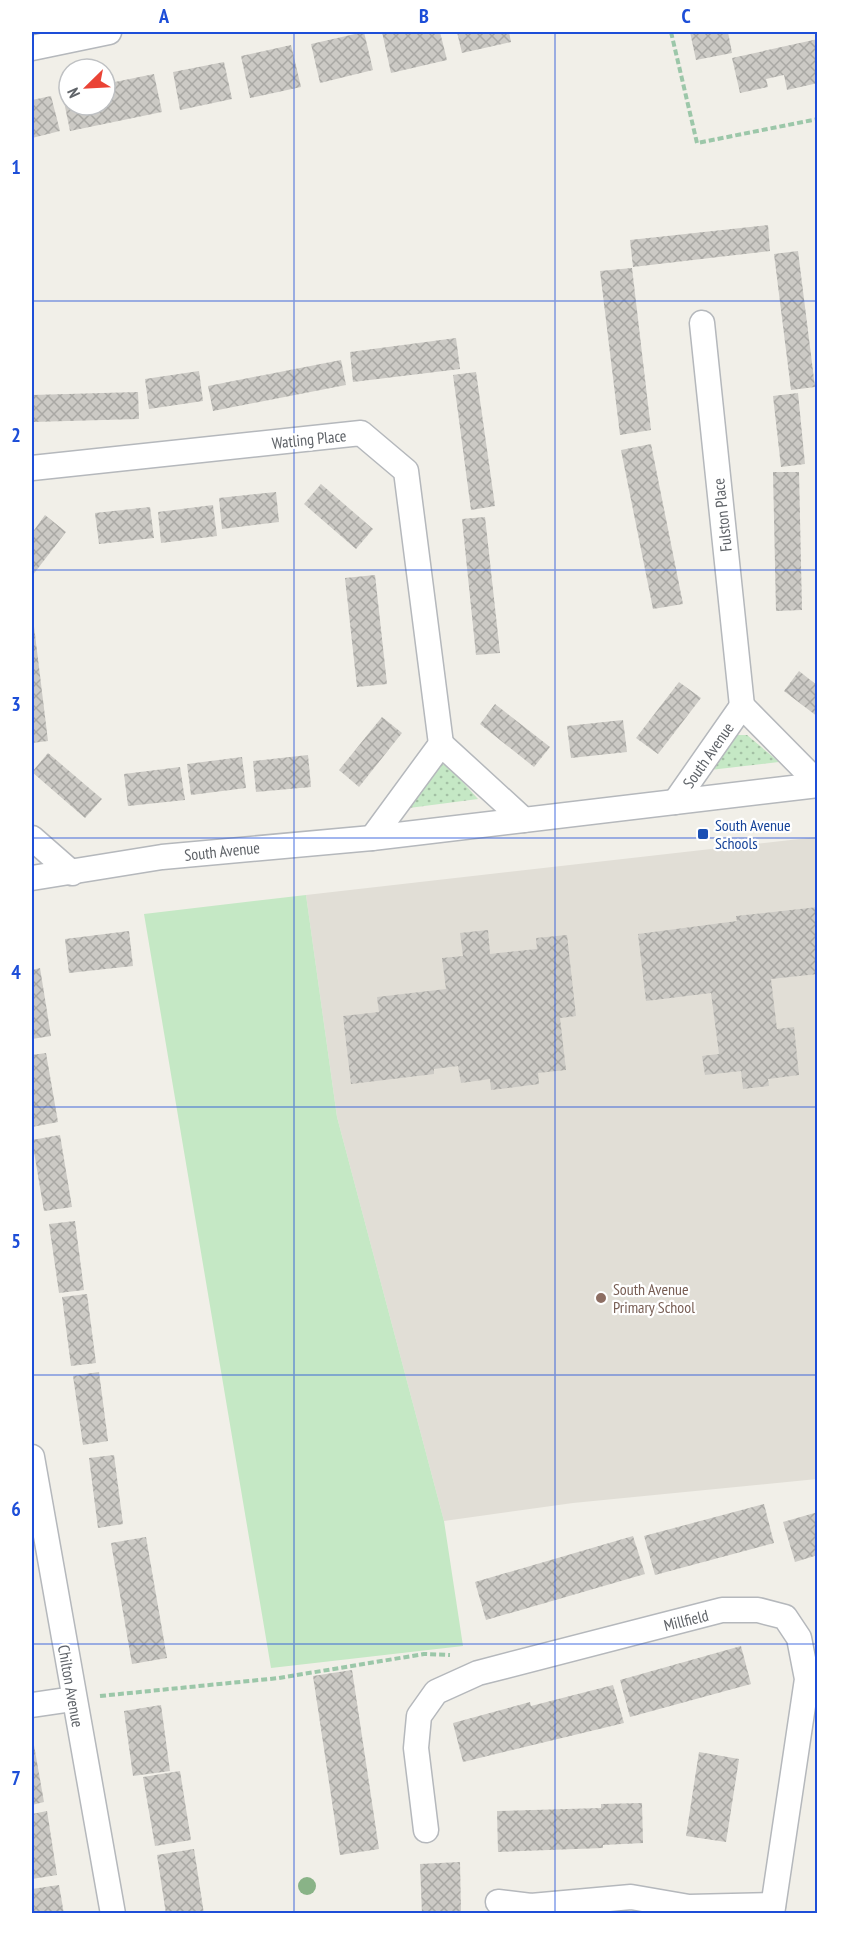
<svg xmlns="http://www.w3.org/2000/svg" width="849" height="1945" viewBox="0 0 849 1945" font-family="'PT Sans Narrow',sans-serif">
<style>
.education{fill:#e1ded6}
.green{fill:url(#green-dots)}
.pitch{fill:#c5e8c5}
.building{fill:url(#building-cross-hatch)}
.lines{fill:none;stroke-linecap:round;stroke-linejoin:round}
.minor-casing{stroke:#b5b8bc;stroke-width:27}
.path{stroke:#9cc7a9;stroke-width:4;stroke-dasharray:6 3;stroke-linecap:butt}
.minor{stroke:#fff;stroke-width:24}
.tree{fill:#89b387}
.grid{fill:none;stroke:#1d4ed8;stroke-width:1.5;stroke-opacity:0.55}
.transit-dot{fill:#1a4fb4;stroke:#fff;stroke-width:2}
.education-dot{fill:#8d6e63;stroke:#fff;stroke-width:2}
.labels{text-anchor:middle;dominant-baseline:central;stroke-width:4.5;stroke-linejoin:round;paint-order:stroke}
.street-label{font-size:16px;fill:#5f6368;stroke:#fff}
.transit-label{font-size:16px;fill:#164399;stroke:#fff;text-anchor:start}
.education-label{font-size:16px;fill:#785e54;stroke:#fff;text-anchor:start}
.neatline{fill:none;stroke:#1d4ed8;stroke-width:2}
.grid-label{font-size:20px;text-anchor:middle;font-weight:bold;fill:#1d4ed8}
</style>
<defs>
<pattern id="green-dots" width="8" height="8" patternUnits="userSpaceOnUse" patternTransform="scale(1.5)"><rect width="8" height="8" fill="#c5e8c5"/><path d="M2 2h.1M6 6h.1" fill="none" stroke="#a3c0a4" stroke-width="1.8" stroke-linecap="round"/></pattern>
<pattern id="building-cross-hatch" width="8" height="8" patternUnits="userSpaceOnUse" patternTransform="scale(1.5)"><rect width="8" height="8" fill="#cccac5"/><path d="M0 0l8 8M0 8l8-8" fill="none" stroke="#a9a8a4"/></pattern>
</defs>
<rect width="100%" height="100%" fill="#f1efe8"/>
<path class="education" d="M817,837V1479L573,1503L444,1521L337,1117L306,895Z"/>
<g class="green">
<path d="M737,735H747L779,762L710,770Z"/>
<path d="M441,763L451,769L478,799L409,808Z"/>
</g>
<path class="pitch" d="M306,895L337,1117L444,1521L463,1646L271,1668L144,914Z"/>
<g class="building">
<path d="M364,32L373,70L320,83L311,44Z"/>
<path d="M382,32H440L447,60L391,73Z"/>
<path d="M457,32H509L511,42L462,53Z"/>
<path d="M690,32H728L732,53L696,60Z"/>
<path d="M818,39V83L787,90L784,75L766,79L768,87L740,93L732,58Z"/>
<path d="M291,45L301,87L250,98L241,56Z"/>
<path d="M224,62L232,99L180,110L173,72Z"/>
<path d="M154,74L162,112L70,131L62,92L69,91V105H105V84Z"/>
<path d="M51,96L60,131L32,138V100Z"/>
<path d="M768,225L770,251L633,267L630,240Z"/>
<path d="M798,251L815,387L791,390L774,254Z"/>
<path d="M632,268L651,430L620,435L600,271Z"/>
<path d="M456,338L460,369L353,382L350,352Z"/>
<path d="M341,360L346,385L213,411L208,386Z"/>
<path d="M199,371L203,401L149,409L145,379Z"/>
<path d="M476,372L495,506L471,510L453,375Z"/>
<path d="M138,392L139,419L32,422V395Z"/>
<path d="M798,393L805,464L781,467L773,396Z"/>
<path d="M651,444L683,604L653,609L621,450Z"/>
<path d="M773,472H799L802,610L776,611Z"/>
<path d="M321,484L373,529L356,549L304,504Z"/>
<path d="M276,492L279,522L222,529L219,498Z"/>
<path d="M213,505L217,536L161,543L158,512Z"/>
<path d="M150,507L154,538L99,544L95,513Z"/>
<path d="M45,515L66,532L32,576V533Z"/>
<path d="M485,517L500,653L476,655L462,519Z"/>
<path d="M375,575L387,684L357,687L345,578Z"/>
<path d="M32,610L48,741L32,743Z"/>
<path d="M799,671L818,686V717L784,691Z"/>
<path d="M679,682L701,698L658,754L636,738Z"/>
<path d="M495,704L550,747L534,767L480,724Z"/>
<path d="M382,717L402,733L359,787L339,770Z"/>
<path d="M623,720L627,752L571,758L567,726Z"/>
<path d="M48,753L102,799L85,818L32,772Z"/>
<path d="M308,755L311,787L256,792L253,761Z"/>
<path d="M242,757L246,788L191,795L187,764Z"/>
<path d="M180,767L185,800L128,806L124,774Z"/>
<path d="M818,907V974L771,979L777,1029L794,1027L799,1075L768,1079L769,1086L743,1089L741,1071L705,1075L702,1056L719,1054L711,993L646,1001L638,934L737,921L736,916Z"/>
<path d="M488,930L490,954L537,949L536,938L567,935L576,1016L560,1018L566,1070L538,1073L539,1084L491,1090L490,1079L461,1083L458,1066L434,1069V1074L351,1084L343,1016L379,1012L377,997L446,989L442,958L463,956L460,933Z"/>
<path d="M129,931L133,966L69,973L65,939Z"/>
<path d="M40,968L51,1036L32,1039V970Z"/>
<path d="M46,1053L58,1122L32,1127V1055Z"/>
<path d="M60,1135L72,1207L44,1211L32,1140Z"/>
<path d="M75,1221L84,1290L59,1293L49,1224Z"/>
<path d="M87,1294L96,1363L71,1366L62,1297Z"/>
<path d="M99,1372L108,1441L83,1445L73,1376Z"/>
<path d="M114,1455L123,1524L98,1528L89,1458Z"/>
<path d="M764,1504L774,1543L655,1575L644,1536Z"/>
<path d="M818,1512V1555L795,1562L783,1522Z"/>
<path d="M633,1536L645,1574L486,1620L475,1582Z"/>
<path d="M146,1537L167,1658L132,1664L111,1543Z"/>
<path d="M741,1646L751,1684L630,1717L620,1680Z"/>
<path d="M352,1670L379,1849L340,1855L313,1676Z"/>
<path d="M613,1685L624,1723L463,1762L453,1723L530,1702L531,1706Z"/>
<path d="M161,1705L170,1771L133,1776L124,1711Z"/>
<path d="M32,1734L44,1802L32,1805Z"/>
<path d="M699,1752L739,1759L726,1842L686,1836Z"/>
<path d="M180,1771L191,1840L155,1846L143,1777Z"/>
<path d="M642,1803L643,1843L603,1845V1848L498,1852L497,1811L601,1808V1804Z"/>
<path d="M47,1811L57,1875L32,1879V1814Z"/>
<path d="M194,1849L204,1914H166L157,1855Z"/>
<path d="M460,1862L461,1914H422L420,1864Z"/>
<path d="M59,1885L64,1914H32V1889Z"/>
</g>
<g class="lines">
<defs>
<g id="minor">
<path d="M32,48L109,32"/>
<path d="M702,323L742,706"/>
<path d="M32,468L361,433L406,471L441,744"/>
<path d="M675,802L742,706L818,783"/>
<path d="M32,838L72,873"/>
<path d="M372,838L441,744L524,820"/>
<path d="M32,878L162,857L372,838L818,785"/>
<path d="M32,1457L113,1914"/>
<path d="M32,1705L73,1699"/>
<path d="M426,1830L416,1748L419,1716L436,1692L478,1673L722,1610H758L785,1617L799,1638L807,1679L772,1914"/>
<path d="M498,1902L531,1906L631,1897L689,1907L773,1905"/>
</g>
</defs>
<use href="#minor" class="minor-casing"/>
<g class="path">
<path d="M671,32L697,143L818,119"/>
<path d="M100,1696L279,1678L424,1654L450,1655"/>
</g>
<use href="#minor" class="minor"/>
</g>
<circle class="tree" cx="307" cy="1886" r="9"/>
<path class="grid" d="M294,32V1914M555,32V1914M32,301H818M32,570H818M32,838H818M32,1107H818M32,1375H818M32,1644H818"/>
<rect class="transit-dot" x="697" y="828" width="12" height="12" rx="3"/>
<circle class="education-dot" cx="601" cy="1298" r="6"/>
<g class="labels">
<g class="street-label">
<text transform="translate(309 439) rotate(-6)">Watling Place</text>
<text transform="translate(722 515) rotate(-96)">Fulston Place</text>
<text transform="translate(708 755) rotate(-55)">South Avenue</text>
<text transform="translate(222 851) rotate(-6)">South Avenue</text>
<text transform="translate(686 1620) rotate(-14)">Millfield</text>
<text transform="translate(71 1686) rotate(80)">Chilton Avenue</text>
</g>
<g class="transit-label">
<text x="715" y="825">South Avenue<tspan x="715" dy="18">Schools</tspan></text>
</g>
<g class="education-label">
<text x="613" y="1289">South Avenue<tspan x="613" dy="18">Primary School</tspan></text>
</g>
</g>
<rect width="849" height="1945" fill="none" stroke="#ffffff" stroke-width="66"/>
<g transform="translate(87 87) rotate(246)"><circle r="28" fill="#ffffff" stroke="#bfc1c3" stroke-width="1.5"/>
<path d="M0-4.5L10 22L0 15L-10 22Z" fill="#ea4335"/>
<text y="-9" font-size="16" font-weight="bold" text-anchor="middle" fill="#5f6368">N</text>
</g>
<rect x="33" y="33" width="783" height="1879" class="neatline"/>
<g class="grid-label">
<text x="164" y="23">A</text>
<text x="424" y="23">B</text>
<text x="686" y="23">C</text>
<text x="16" y="174">1</text>
<text x="16" y="442">2</text>
<text x="16" y="711">3</text>
<text x="16" y="979">4</text>
<text x="16" y="1248">5</text>
<text x="16" y="1516">6</text>
<text x="16" y="1785">7</text>
</g>
</svg>
